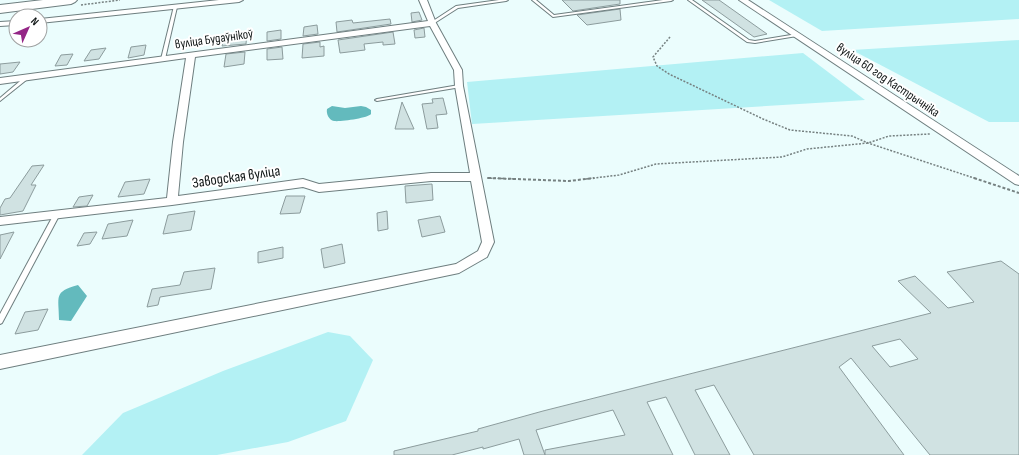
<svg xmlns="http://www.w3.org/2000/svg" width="1019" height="455" viewBox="0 0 1019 455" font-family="'Sofia Sans Condensed',sans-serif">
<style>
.green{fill:#b3f1f4}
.water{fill:#63babd}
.building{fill:#d0e2e2;stroke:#8c9c9d;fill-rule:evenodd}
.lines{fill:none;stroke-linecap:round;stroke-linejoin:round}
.lane-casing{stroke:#6e7e7f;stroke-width:2}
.street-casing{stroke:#6e7e7f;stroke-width:2}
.primary-casing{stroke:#6e7e7f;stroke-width:2}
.path-far1{stroke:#768181;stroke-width:1.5;stroke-dasharray:2 1.5;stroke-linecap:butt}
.path{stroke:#768181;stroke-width:2;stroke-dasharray:3 2;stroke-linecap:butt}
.lane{fill:#fff;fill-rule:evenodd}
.street{fill:#fff;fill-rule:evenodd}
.primary{fill:#fff;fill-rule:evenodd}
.labels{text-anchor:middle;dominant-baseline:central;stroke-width:4;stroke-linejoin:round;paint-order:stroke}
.far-street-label{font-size:13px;fill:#0e1414;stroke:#fff}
.street-label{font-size:15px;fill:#0e1414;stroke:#fff}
</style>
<rect width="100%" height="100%" fill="#ebfdfd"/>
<g class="green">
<path d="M769,0H1019V19L822,31Z"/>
<path d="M1019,40V122H989L852,50Z"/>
<path d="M803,53L865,100L472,124L467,82Z"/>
<path d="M328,332L350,336L373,360L346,421L288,442L217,455H82L123,413L223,371Z"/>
</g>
<g class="water">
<path d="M332,106L345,108L361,106L366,107L371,110V114C368,118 340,122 334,121C329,120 326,114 327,109Z"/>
<path d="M78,285L87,296L71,321L59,320C59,296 53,292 78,285Z"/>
</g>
<g class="building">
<path d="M562,0H620V4L573,11Z"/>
<path d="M702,0H719L767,34L754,37Z"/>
<path d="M620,9L621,20L587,25L577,15Z"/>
<path d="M419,12L422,20L412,22L411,13Z"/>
<path d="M390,19L391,24L337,32L336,22L352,20L353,23Z"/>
<path d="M317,25L318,34L303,36L304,27Z"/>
<path d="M424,28L425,37L415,38L414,30Z"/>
<path d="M281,30V39L267,41V32Z"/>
<path d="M247,32L246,44L222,46L224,35Z"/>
<path d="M393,32L395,44L383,45V42L364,44L365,50L340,53L338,40Z"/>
<path d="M320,42V47L324,46V56L302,58L303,44Z"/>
<path d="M146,45L144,55L128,58L131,47Z"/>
<path d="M282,47L283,59L267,60V49Z"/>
<path d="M106,48L99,59L84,61L91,50Z"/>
<path d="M245,52L244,64L224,67L226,54Z"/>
<path d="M73,54L67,65L55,66L61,55Z"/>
<path d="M20,62L13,72L0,74V64Z"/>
<path d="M443,98L447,114L436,115L438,128L427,129L422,104L433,103L432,99Z"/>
<path d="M402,102L414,129H395Z"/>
<path d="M44,165L31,185H36L23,211L0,215V208L5,199L10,198L32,166Z"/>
<path d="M150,179L144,194L118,197L125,182Z"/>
<path d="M432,184L433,200L406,203L405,186Z"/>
<path d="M93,195L87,206L73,207L79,197Z"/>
<path d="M286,196H305L300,213L280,214Z"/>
<path d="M195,211L191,230L163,234L168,215Z"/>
<path d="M387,211L388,229L378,231L377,213Z"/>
<path d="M440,216L445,232L422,237L418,220Z"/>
<path d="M133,220L127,236L102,239L108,224Z"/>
<path d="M14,232L0,259V235Z"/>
<path d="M97,232L90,244L77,246L84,233Z"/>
<path d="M342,244L345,263L324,268L321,249Z"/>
<path d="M283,247V258L258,263V252Z"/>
<path d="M1001,261L1019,274V455H930L851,358L839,367L904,455H754L714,385L695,390L730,455H695L666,397L647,402L673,455H545V450L625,435L613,410L536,430L545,455H524L519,439L483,449V447L452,455H394V451L478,431V429L543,411L931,313L898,281L915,276L948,308L974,302L947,272ZM900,339L918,359L890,367L872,346Z"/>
<path d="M215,268L211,289L160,297L158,305L147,307L152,289L180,285L184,272Z"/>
<path d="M48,309L38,330L15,334L25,312Z"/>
</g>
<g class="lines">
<defs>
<g id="lane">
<path d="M499,0H508L506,1L458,8L433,24L430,23L456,6Z"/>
<path d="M532,0H536L554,15L663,0H673L671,1L553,17Z"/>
<path d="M688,0H692L749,40L755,41L797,34L799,35L797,36L755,43L747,42Z"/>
<path d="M174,6L177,7L165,59L163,60L161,59Z"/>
<path d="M26,76L30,77L0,101V98Z"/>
<path d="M459,85H461V87L377,101L375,100L377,99Z"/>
<path d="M57,212L60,214L2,323L0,324V314L54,214Z"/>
</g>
<g id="street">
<path d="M219,0H243L239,2L40,23V19Z"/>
<path d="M419,0H427L436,23L462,70L463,86L494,242L487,257L459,273L0,369V355L456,264L478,251L482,242L471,181H431L319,192L303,187L172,205L0,225V217L167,198L173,142L186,58L0,84V78L428,21ZM430,26L454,70L455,86L470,173H431L319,184L303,179L178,196L183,142L195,57Z"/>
<path d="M739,0H748L1019,176V185L1015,184Z"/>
<path d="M16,21V25L0,26V22Z"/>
</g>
<path id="primary" d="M43,0H77L75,2L71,4L0,13V5Z"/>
</defs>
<use href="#lane" class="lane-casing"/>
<use href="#street" class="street-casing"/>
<use href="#primary" class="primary-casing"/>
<g class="path-far1">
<path d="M81,5L120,0"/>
<path d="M670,37L653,57L657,66L669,74L763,119L790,130L852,136L868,143L977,179"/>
<path d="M487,178L515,179"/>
<path d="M586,179L619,175L656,164L782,157L807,149L868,143L889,136L930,134"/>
</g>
<g class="path">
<path d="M488,178L569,181L594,178"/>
<path d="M974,178L1019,193"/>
</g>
<use href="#lane" class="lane"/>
<use href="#street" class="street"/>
<use href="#primary" class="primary"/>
</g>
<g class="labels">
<g class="far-street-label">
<text transform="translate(214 39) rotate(-8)">вуліца Будаўнікоў</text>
<text transform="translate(888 80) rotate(34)">вуліца 60 год Кастрычніка</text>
</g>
<g class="street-label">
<text transform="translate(236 177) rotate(-8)">Заводская вуліца</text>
</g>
</g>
<g transform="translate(28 28) rotate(45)"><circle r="19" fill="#ffffff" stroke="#9fa1a1"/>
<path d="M0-3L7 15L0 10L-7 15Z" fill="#942686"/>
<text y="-6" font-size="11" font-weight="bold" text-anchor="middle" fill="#0e1414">N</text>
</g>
</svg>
